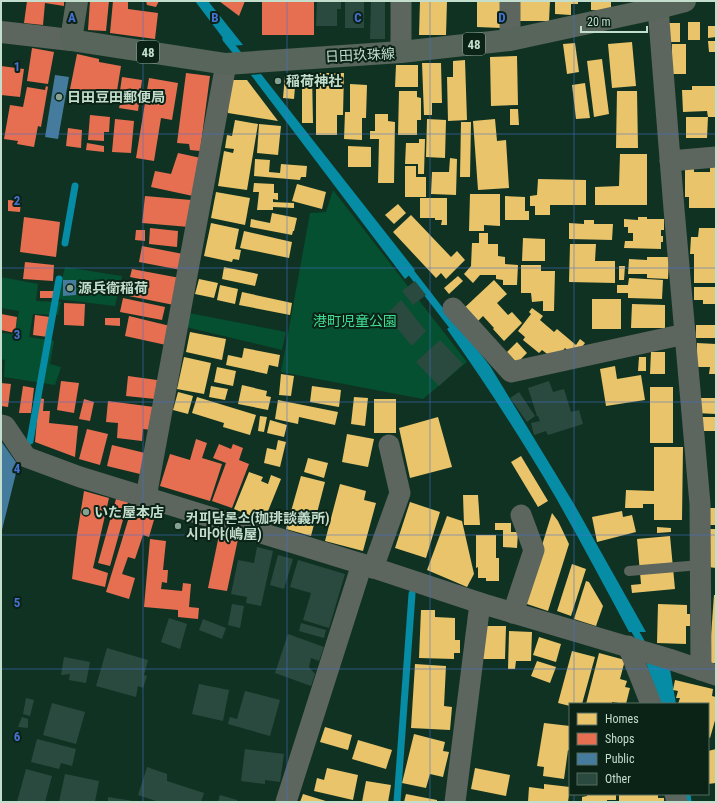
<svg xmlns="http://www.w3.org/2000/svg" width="717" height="803" viewBox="0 0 717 803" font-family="'Roboto Condensed','Noto Sans JP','Noto Sans KR',sans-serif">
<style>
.green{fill:#045031}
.water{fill:#068ca5}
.homes{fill:#e9c46a}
.shops{fill:#e76f51}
.public{fill:#457b9d}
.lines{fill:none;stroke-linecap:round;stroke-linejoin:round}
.stream{stroke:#068ca5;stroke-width:7}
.building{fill:#2a4a3f}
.service{stroke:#5c655e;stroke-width:10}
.minor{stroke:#5c655e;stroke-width:21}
.tertiary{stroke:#5c655e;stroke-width:22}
.primary{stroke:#57655a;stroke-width:22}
.grid{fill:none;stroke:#4672d5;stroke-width:1;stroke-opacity:0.55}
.poi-dot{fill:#84a292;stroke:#0b2216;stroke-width:1.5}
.labels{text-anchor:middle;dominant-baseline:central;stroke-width:4;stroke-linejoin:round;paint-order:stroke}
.shield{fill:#0b2216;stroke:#8ca696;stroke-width:1}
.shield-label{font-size:13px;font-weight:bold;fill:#c3decd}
.street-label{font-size:14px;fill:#c3decd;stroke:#0b2216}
.poi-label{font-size:14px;font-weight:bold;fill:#c3decd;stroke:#0b2216;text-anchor:start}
.park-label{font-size:14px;fill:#3fde94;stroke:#0b2216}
.grid-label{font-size:13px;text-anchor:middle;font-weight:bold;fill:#4672d5;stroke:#0b2216;stroke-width:4;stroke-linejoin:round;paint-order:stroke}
</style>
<rect width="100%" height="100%" fill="#103223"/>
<g class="green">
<path d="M333,190L467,362L423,399L281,372L310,213L326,212Z"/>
<path d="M65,267L122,276L115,306L57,299Z"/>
<path d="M1,277L38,284L36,301L61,302L58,315L33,314L29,337L54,341L50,364L61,367L55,385L4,377L5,360L1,359V333L14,334L19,311L1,308Z"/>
<path d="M189,313L286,332L282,350L186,327Z"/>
</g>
<g class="water">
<path d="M195,1H208L243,45L229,46Z"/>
<path d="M261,74L415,270L405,279L251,75Z"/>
<path d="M456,322L490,366L574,504L646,632H629C605,587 581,542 556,498C522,440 486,384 447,329Z"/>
<path d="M646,662L670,669L676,704H659Z"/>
</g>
<g class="homes">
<path d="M420,1H447L446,35H419Z"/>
<path d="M477,1H502L501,28L477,27Z"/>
<path d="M520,1H550L549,21H520Z"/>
<path d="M555,1H578V4H571V15L555,14Z"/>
<path d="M591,1H611V11L591,10Z"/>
<rect x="688" y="22" width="12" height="18"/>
<rect x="669" y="23" width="11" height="19"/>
<path d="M708,26H716V37L708,38Z"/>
<path d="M708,41H716V52H709Z"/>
<path d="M632,42L636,86L612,88L608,44Z"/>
<path d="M575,43L579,72L567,74L563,44Z"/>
<rect x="672" y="44" width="14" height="30"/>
<path d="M517,56L518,105L491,106L490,57Z"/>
<path d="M602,59L609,114L594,117L587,61Z"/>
<path d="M465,60L467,120L448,121L447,77H453V61Z"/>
<path d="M422,63H441L442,103H432V115H424Z"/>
<path d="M396,65H418V87H395Z"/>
<path d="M316,73H344L343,115H337V135H316Z"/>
<path d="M302,74H312L313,123H302Z"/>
<path d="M285,75H296L294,99L283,98Z"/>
<path d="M229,80H247L278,121L228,113Z"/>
<path d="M585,83L590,118L576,119L572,85Z"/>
<path d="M350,84L367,85L366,118H362V140L344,139L345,112H350Z"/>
<path d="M692,86H716V117H708L707,111L683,112L682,90H692Z"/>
<path d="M399,91H417V97L421,98V120H417V135H398Z"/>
<path d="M617,91H637L638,148H616Z"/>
<path d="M510,109H518L519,125H510Z"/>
<path d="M375,114H388V121L395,122L394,183H378L379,139H370V131H375Z"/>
<path d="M686,117H708L707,138H686Z"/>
<path d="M427,119L446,120L445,158L426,157Z"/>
<path d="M495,119L497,141L506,140L509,188L478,190L473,121Z"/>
<path d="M235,120L258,124L247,190L218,186L224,151L233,153L234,149L225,148L227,135L232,136Z"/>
<path d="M461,122H471L470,177H460Z"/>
<path d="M259,124L281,126L278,155L257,153Z"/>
<path d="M419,139H425L424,174H418V164H405L406,143H419Z"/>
<path d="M348,146L371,147V167H348Z"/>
<path d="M620,154H647V205H595V187L619,186Z"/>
<path d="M450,158L457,159L456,195L431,194L432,172H449Z"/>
<path d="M255,159L270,160L269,172L280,173L281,164L307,166L306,177H301L300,180L254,176Z"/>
<path d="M405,166H416V177H426V197H405Z"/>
<path d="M710,167H716V208H689V197H685V168H694V172H710Z"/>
<path d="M538,179L586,180V205H550V215H535V206H530V196L537,195Z"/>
<path d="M254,183L274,184V193H278V200L273,199V202L294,203V208L273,207V210H257L259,192H253Z"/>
<path d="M297,184L326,192L322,209L292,201Z"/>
<path d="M216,192L250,198L245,225L211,218Z"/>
<path d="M470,194H500V226L484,225V231H469Z"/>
<path d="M505,196L525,197V211H529V220H505Z"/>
<path d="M420,198H447V225H441L442,220H435V218H420Z"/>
<path d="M398,204L406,213L394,224L385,215Z"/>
<path d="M272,213L297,218L294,231H293L292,235L250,227L251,219L270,223Z"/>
<path d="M411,215L451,257L457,251L465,260L446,279L441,273L436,278L393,232Z"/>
<path d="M638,217H647V219H664V230H661V236H663V242H661V249L624,248L625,241H633V233H628V227H624V219L638,220Z"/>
<path d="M584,220H594V224H613L612,240L569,239V223L584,224Z"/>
<path d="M211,223L239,229L235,249L241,250L239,260L233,259L232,262L204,256Z"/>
<path d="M699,228H716V283H694V254H690L691,237H698Z"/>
<path d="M244,231L292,242L289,258L240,248Z"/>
<path d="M479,233H488V244H498V256L505,257V264L518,265L517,285H503V280L496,279V275H480L473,283L464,274L471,266L472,243H479Z"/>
<path d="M523,238L545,239V261H522Z"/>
<path d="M570,244H596L595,261H615V283L569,282Z"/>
<path d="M647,257H669L668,279L647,278V274H628L629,259L647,260Z"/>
<path d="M521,265H541V271H555L554,311H543V301L532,302L531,293H521Z"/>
<path d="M619,266H625L624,280H619Z"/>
<path d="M224,267L258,274L255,286L222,279Z"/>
<path d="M458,276L463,281L449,294L444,288Z"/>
<path d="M629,278L663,280L662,299L628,298V293H617V285H628Z"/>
<path d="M199,279L218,283L214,298L195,294Z"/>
<path d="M494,280L507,294L497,303L508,315L512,312L522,323L504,341L493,329L494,328L483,316L475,324L462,310Z"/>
<path d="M220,285L238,289L235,304L217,300Z"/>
<path d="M694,287H716V304H703V300H694Z"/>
<path d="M242,292L292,303L290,315L239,305Z"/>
<rect x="592" y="299" width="29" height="30"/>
<path d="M632,304L665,305V328H631Z"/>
<path d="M532,308L543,316L540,320L554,332L557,329L576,345L580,339L585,343L578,352H570L565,348L555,360L542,350L539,353L523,340L525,337L518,331L531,314L529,312Z"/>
<rect x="696" y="325" width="20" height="13"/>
<path d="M190,332L226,339L222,360L186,352Z"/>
<path d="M517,342L527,353L517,363L507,352Z"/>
<path d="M697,343L716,344V374H709L710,367H697Z"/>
<path d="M244,348L280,355L278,367L269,365L267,374L226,365L228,355L242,358Z"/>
<path d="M651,352H665V374H650Z"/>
<path d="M184,357L211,363L204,394L177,389Z"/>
<path d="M639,357H646V371H638Z"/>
<path d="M615,366L617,379L641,375L645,400L606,406L600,369Z"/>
<path d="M217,367L236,371L233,386L214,382Z"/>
<path d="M281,374L294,376L291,396L279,395Z"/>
<path d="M242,385L267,391L266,396L271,397L268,410L238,404Z"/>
<path d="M211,386L228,389L225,400L209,397Z"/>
<path d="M312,386L341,390L339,407L310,402Z"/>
<rect x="650" y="387" width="23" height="56"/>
<path d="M178,392L193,396L188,414L173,410Z"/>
<path d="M197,397L256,415L250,435L223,427L224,423L192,413Z"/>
<path d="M354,397L368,398L365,426L351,424Z"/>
<path d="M699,398H716V414L696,413Z"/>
<rect x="374" y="399" width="22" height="34"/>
<path d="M278,400L338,412L335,425L299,417L298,424L275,419Z"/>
<path d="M260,416L267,417L264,432L258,431Z"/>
<path d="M438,417L452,467L410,478L399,428Z"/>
<rect x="702" y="417" width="14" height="14"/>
<path d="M270,420L287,425L284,437L267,433Z"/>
<path d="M347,434L374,439L368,467L342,462Z"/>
<path d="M278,440L286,442L280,467L264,463L267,448L276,450Z"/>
<path d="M654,447H683L682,520H654V504H643V508H625L626,490L654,491Z"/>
<path d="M521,456L548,501L538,507L511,462Z"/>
<path d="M308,458L328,463L324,478L304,472Z"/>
<path d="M249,472L263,477L261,481L268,484L271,475L281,479L264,521L234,509Z"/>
<path d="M301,476L325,482L311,536L286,529Z"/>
<path d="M340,484L366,491L364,500L376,503L363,551L325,541Z"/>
<path d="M463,495H478L480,525H464Z"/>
<path d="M410,502L440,512L426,558L395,548Z"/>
<rect x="708" y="508" width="8" height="17"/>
<path d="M622,511L623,517L632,515L636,532L597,542L592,517Z"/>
<path d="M552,513L558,521L569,544L548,611L524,603Z"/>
<path d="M447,516L462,521L474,574L467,587L427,570Z"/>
<path d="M495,523H511V532H518L517,548L503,547V530H495Z"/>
<path d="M657,527L671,528V532L657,533Z"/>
<path d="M709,529H716V568L708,567Z"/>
<path d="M476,535H496V558H499V581H486V578H478V567L476,568Z"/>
<path d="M670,536L675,589L632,593L631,585L641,584L637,539Z"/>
<path d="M572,564L586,569L571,616L557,611Z"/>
<path d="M586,581L589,582L603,606L596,626L574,619Z"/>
<path d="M714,595H716V663H709Z"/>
<path d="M658,604L687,605V614H690V626H686V644L657,643Z"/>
<path d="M421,610H435V617L455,618V640H460V653H454V659L419,658Z"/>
<path d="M483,626H506L505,659H482Z"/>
<path d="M509,631L532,632L531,661H516L515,669H508Z"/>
<path d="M539,637L561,644L556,662L533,655Z"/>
<path d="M572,651L595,657L582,704H570V706L558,703Z"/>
<path d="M599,653L625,660L620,679L627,681L625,687L630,688L626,704L612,702V704H586Z"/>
<path d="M537,661L556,667L550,683L531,676Z"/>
<path d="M415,664L446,666L444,706L452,707L450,730L411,728Z"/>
<path d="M675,680L713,689L712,696L716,697V717L710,738L708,737V704H678L680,698H676L678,691L673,690Z"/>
<path d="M544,723L570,726V751L568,750L564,779L543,776L544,767L537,766Z"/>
<path d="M325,727L352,735L348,750L320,742Z"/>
<path d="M414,734L445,742L443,751L449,752L443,777L430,774L426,788L402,783Z"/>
<path d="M358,740L392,750L386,769L352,759Z"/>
<path d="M716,749V783L708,784V751Z"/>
<path d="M327,768L358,775L353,800L314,791L317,778L324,780Z"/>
<path d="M475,768L510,775L506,796L471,789Z"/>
<path d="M366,781L391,785L388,802H362Z"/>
<path d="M544,784L570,787L568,802H528L529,787L544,789Z"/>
<path d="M303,794L329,802H300Z"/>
<path d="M406,794L437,800V802H404Z"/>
<path d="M587,794L616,795V800H607V802H582V797L587,796Z"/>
<path d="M619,794H658V798H664V802H619Z"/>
</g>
<g class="shops">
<path d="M27,1H64V6L45,3L43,25L24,23Z"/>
<path d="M90,1H109L106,31L88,30Z"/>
<path d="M113,1H128V9L158,13L155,39L110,33Z"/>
<path d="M146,1H159L156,7L147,5Z"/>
<path d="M219,1H245L239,16Z"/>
<rect x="262" y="1" width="52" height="34"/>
<path d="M32,48L54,52L48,84L27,81Z"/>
<path d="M77,54L99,59V62L121,66L116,97L70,89Z"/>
<path d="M1,66L24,69L20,97L1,95Z"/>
<path d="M186,73L210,76L200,151L190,150L189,144L177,143Z"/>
<path d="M122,77L142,80L138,111L119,108L120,104H118Z"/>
<path d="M149,78L178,83L172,120L161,118L154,161L136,158Z"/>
<path d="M46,86L48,87L41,127L38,126L34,147L17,144L18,141L4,139L10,105L23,107L27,87L45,90Z"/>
<path d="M90,115L110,117L109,132H104V141L88,140Z"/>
<path d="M115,119L134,121L131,153L112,152Z"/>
<path d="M68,128L82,130L81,148L66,146Z"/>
<path d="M87,143L104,146V152L86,150Z"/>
<path d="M178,153L201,158L193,196L151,187L155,171L171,174Z"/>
<path d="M145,196L191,200L189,227L142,223Z"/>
<path d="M8,200L21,201L20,212L8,211Z"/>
<path d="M24,217L60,222L56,257L20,252Z"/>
<path d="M150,228L178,231L177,247L149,244Z"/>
<path d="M136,230H145V241L135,240Z"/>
<path d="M142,246L183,254L181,270L139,262Z"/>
<path d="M25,262L54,265L53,281L23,279Z"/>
<path d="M132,269L180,278L174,305L124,295L125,287L143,290L145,280L130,277Z"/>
<path d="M40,291H55L53,298H40Z"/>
<path d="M123,298L165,307L162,320L120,312Z"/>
<path d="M64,303L85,304L84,326L64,325Z"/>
<path d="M1,314L17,317L15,333L1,330Z"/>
<path d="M35,315L50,317L48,337L33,335Z"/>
<path d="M129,316L170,326L166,345L125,336Z"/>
<path d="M105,318H120V326L105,325Z"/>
<path d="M128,376L157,380L155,399L126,396Z"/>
<path d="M61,381L79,383L74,413L57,410Z"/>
<path d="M1,383L11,384L8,407L1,406Z"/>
<path d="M23,386L34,388L31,413H19Z"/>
<path d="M39,398L44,399L43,411H50L49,423L78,426L75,457L35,442Z"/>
<path d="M84,399L94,402L90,421L79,419Z"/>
<path d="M108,401L154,407L152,430L143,429L142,441L117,438L118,423L106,422Z"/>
<path d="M87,429L108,434L100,465L79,459Z"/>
<path d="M196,439L207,443L202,458L222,464L210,501L160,486L170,454L190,460Z"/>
<path d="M219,444L231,449L233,444L243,448L239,460L249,464L232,508L212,501L226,463L213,458Z"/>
<path d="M112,445L145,453L140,474L107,466Z"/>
<path d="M84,491L109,498L93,568L108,573L105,587L72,579L77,535Z"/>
<path d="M116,499L128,502L110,566L98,563Z"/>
<path d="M133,504L150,510L149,511L156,513L149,537L143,535L135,559L128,557L122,574L135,578L129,599L106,592Z"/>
<path d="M219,535L238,539L227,591L208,588Z"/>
<path d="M150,539L166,541L163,570H168L167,583L162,582L161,589L182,591L183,583L191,584L189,607L199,608L198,619L178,617V610L144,607Z"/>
</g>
<g class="public">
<path d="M55,75L69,77L58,139L45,137Z"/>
<path d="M63,280H76V295L63,296Z"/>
<path d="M1,441L18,465L2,530L1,529Z"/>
</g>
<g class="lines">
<g class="stream">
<path d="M226,39L242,59"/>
<path d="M65,243L75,186"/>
<path d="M406,266L457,332"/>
<path d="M30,441L59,279"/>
<path d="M631,624L644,647"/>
<path d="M687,794L688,802"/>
<path d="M397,802L412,594"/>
</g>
</g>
<g class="building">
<path d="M317,1H341V9H337V26H316Z"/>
<rect x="345" y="1" width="19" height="27"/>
<path d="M371,1H385V39H370Z"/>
<path d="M415,281L426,295L413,305L402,291Z"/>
<path d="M401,300L426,331L412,346L386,315Z"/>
<path d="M440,340L463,364L439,386L416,362Z"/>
<path d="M549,381L553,392L564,389L571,412L579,410L583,424L548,435L546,431L534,435L531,423L540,421L538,416H537L528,388Z"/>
<path d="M519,392L535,416L527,422L510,398Z"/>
<path d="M257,547L273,551L261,606L246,603L247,597L231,594L238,560L254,563Z"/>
<path d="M278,555L293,559L284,589L270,585Z"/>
<path d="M298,560L345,574L329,628L303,620L311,593L290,587Z"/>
<path d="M232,604L244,606L240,628L228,625Z"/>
<path d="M169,618L187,624L180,649L161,642Z"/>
<path d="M203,619L226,628L222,639L199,630Z"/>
<path d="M301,623L326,630L324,638L299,631Z"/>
<path d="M288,634L324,647L319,661L311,658L309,667L315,674L311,686L275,673Z"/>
<path d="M107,648L148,660L144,675L147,676L143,688L138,686L136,697L96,686Z"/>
<path d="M64,657L90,662L86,683L69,680L70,674L61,675Z"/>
<path d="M199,684L229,690L223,721L192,714Z"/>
<path d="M245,691L280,700L270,736L228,724L230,717L237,719Z"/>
<path d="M26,698L34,700L30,716L23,714Z"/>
<path d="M52,703L85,712L76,744L43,735Z"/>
<path d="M22,717L28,719V728L18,727Z"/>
<path d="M37,739L76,749L72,766L61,763L59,769L31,762Z"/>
<path d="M245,749L284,754L280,782L265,780V784L241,781Z"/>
<path d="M147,767L167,774V781L204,793L201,802H159L138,795Z"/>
<path d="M26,769L52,776L45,802H17Z"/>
<path d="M65,774L99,781L95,802H59Z"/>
<path d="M220,795L237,800V802H218Z"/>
<path d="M108,797L133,801V802H108Z"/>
</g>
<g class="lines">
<path class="service" d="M629,571L700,565"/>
<g class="minor">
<path d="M658,8L674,209L700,504L701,670"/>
<path d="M510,40V1"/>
<path d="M401,52V1"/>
<path d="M670,161L716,157"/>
<path d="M453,308L511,372L685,334"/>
<path d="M1,425L5,426L26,457L80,477L362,564L480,603L669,659L716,675"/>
<path d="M146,497L226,64"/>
<path d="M373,568L400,493L389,445"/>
<path d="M513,613L534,550L521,515"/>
<path d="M628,646L651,704"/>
<path d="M675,794L677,802"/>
<path d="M286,802L362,564"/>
<path d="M455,802L480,603"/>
</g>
<path class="tertiary" d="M1,32L71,40"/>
<path class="primary" d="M77,1L71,40L226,64L401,52L510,40L658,8L685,1"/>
</g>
<path class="grid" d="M143,1V802M287,1V802M430,1V802M574,1V704M1,134H716M1,268H716M1,402H716M1,535H716M1,669H716M574,794V802"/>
<g class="poi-dot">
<circle cx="278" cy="81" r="4"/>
<circle cx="59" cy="97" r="4"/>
<circle cx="70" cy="288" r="4"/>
<circle cx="86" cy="512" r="4"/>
<circle cx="178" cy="526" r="4"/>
</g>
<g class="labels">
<g class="shield">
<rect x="463" y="33" width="22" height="22" rx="3"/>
<rect x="137" y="41" width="22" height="22" rx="3"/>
</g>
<g class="shield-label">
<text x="474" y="44">48</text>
<text x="148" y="52">48</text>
</g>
<g class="street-label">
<text transform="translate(360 55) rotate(-3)">日田玖珠線</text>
</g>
<g class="poi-label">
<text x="286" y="81">稲荷神社</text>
<text x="67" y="97">日田豆田郵便局</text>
<text x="78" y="288">源兵衛稲荷</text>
<text x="94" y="512">いた屋本店</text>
<text x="186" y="518">커피담론소(珈琲談義所)<tspan x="186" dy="16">시마야(嶋屋)</tspan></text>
</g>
<g class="park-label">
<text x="355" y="321">港町児童公園</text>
</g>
</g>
<g class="grid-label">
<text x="72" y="22">A</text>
<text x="215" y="22">B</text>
<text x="358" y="22">C</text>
<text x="502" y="22">D</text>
<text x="17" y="71">1</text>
<text x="17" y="205">2</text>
<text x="17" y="339">3</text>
<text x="17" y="473">4</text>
<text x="17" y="607">5</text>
<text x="17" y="741">6</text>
</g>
<rect width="717" height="803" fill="none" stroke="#c3decd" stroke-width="4"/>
<rect x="569" y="703" width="140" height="92" fill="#0b2216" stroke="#556d5f"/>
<rect x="577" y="713" width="20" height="12" fill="#e9c46a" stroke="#556d5f"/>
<text x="605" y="723" font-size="12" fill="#c3decd">Homes</text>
<rect x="577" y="733" width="20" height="12" fill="#e76f51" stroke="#556d5f"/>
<text x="605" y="743" font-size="12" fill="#c3decd">Shops</text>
<rect x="577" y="753" width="20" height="12" fill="#457b9d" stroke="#556d5f"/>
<text x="605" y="763" font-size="12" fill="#c3decd">Public</text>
<rect x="577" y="773" width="20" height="12" fill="#2a4a3f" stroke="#556d5f"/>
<text x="605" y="783" font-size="12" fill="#c3decd">Other</text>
<path d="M581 26v6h66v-6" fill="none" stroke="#c3decd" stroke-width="2"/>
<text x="587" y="26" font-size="12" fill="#c3decd" stroke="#0b2216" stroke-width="3" paint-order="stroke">20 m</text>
</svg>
